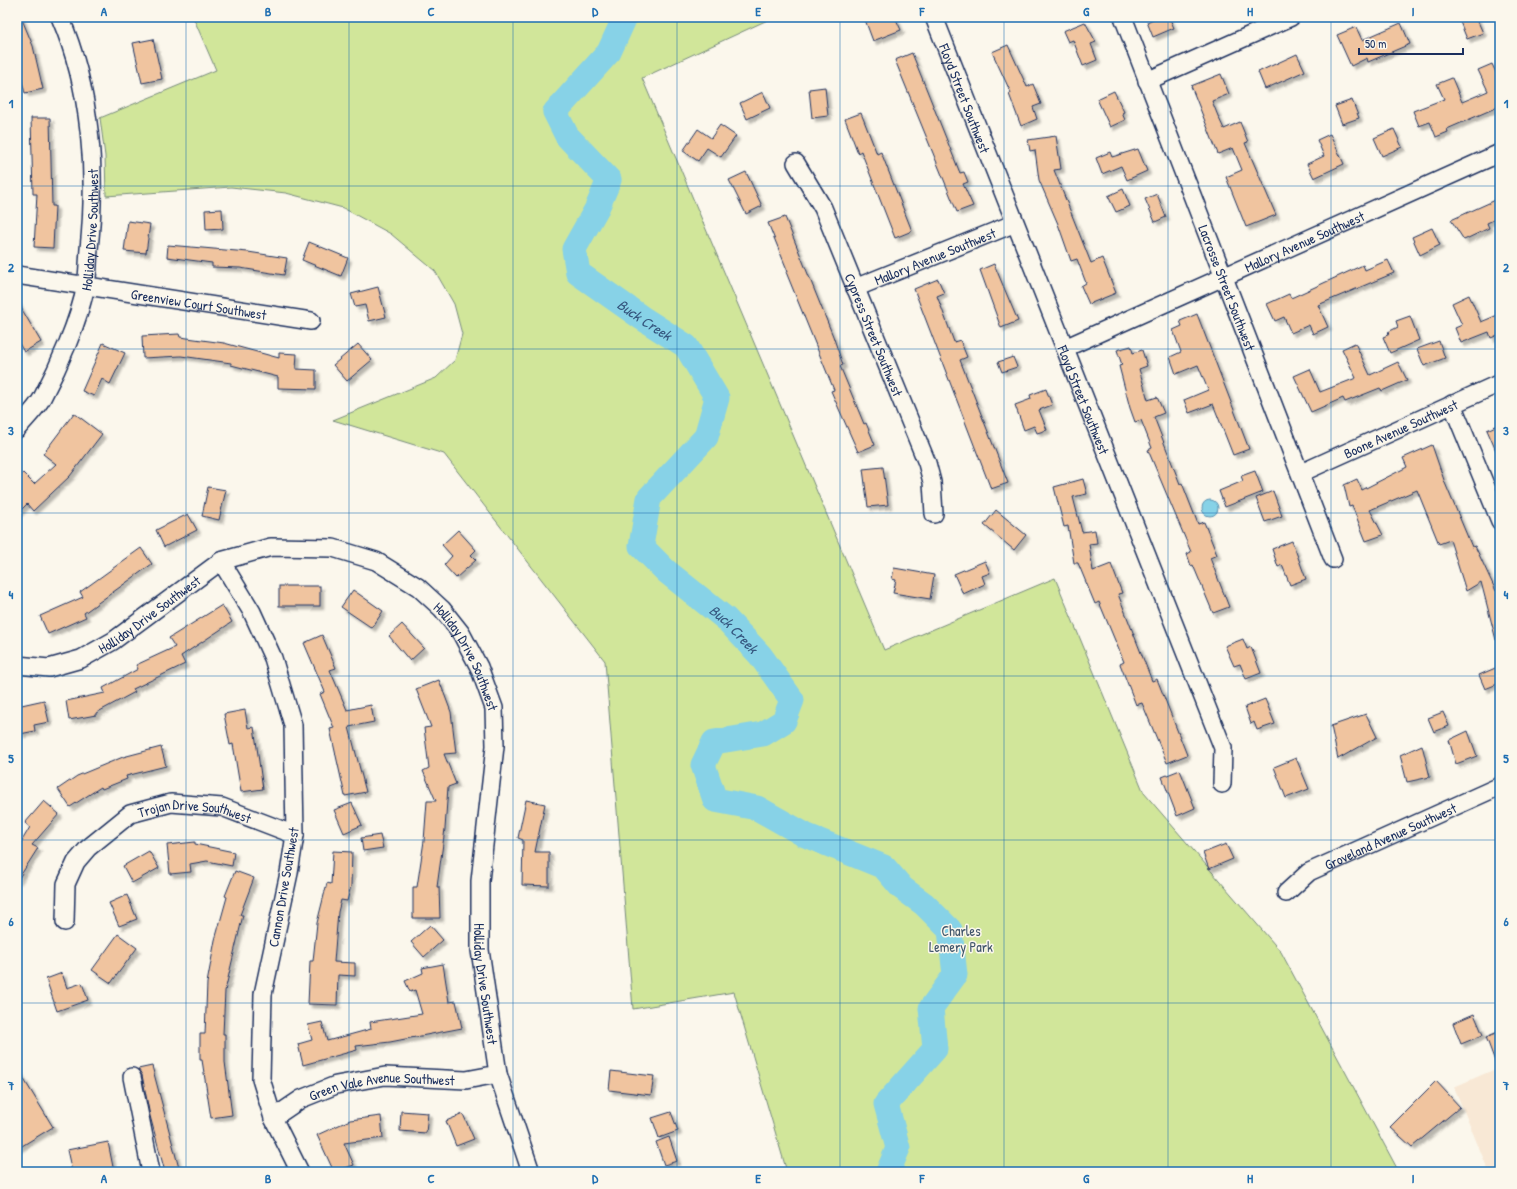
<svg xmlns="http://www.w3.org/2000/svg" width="1517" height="1189" viewBox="0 0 1517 1189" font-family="'Patrick Hand',sans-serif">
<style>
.built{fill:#f8e8d5}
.green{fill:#d1e69a;stroke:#768a7c}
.water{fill:#87d2e7;stroke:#5c91b0}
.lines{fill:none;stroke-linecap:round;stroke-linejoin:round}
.river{stroke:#87d2e7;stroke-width:25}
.building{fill:#f0c49f;stroke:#1b2f5e;filter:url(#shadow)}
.minor-casing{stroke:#1b2f5e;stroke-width:20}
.minor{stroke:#fbf7ec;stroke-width:17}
.grid{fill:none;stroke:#1f6fb2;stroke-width:1;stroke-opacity:0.55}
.labels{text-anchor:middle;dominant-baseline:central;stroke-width:3;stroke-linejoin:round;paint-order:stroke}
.street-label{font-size:14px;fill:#1b2f5e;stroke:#fbf7ec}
.park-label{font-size:14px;fill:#3f546a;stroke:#fbf7ec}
.water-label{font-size:15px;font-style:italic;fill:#365880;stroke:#fbf7ec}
.neatline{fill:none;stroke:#1f6fb2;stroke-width:1.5}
.grid-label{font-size:13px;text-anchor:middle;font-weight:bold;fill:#1f6fb2}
</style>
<defs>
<filter id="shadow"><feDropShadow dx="3.5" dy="3.5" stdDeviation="1" flood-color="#0004"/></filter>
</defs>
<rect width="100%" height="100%" fill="#fbf7ec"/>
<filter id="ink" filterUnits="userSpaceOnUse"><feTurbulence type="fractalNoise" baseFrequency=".025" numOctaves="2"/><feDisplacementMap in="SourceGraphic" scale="8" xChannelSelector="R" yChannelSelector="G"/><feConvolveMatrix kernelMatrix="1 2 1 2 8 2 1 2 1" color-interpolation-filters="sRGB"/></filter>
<g filter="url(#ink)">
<path class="built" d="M1500,1067V1172H1489L1454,1087Z"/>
<path class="green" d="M193,17H774L642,78L884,650L1055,578L1144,793L1281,952L1399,1172H787L734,992L633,1009L605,661L444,454L333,420L436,378L455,360L462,334L454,304L435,271L391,234L343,208L286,193L231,187L106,196L105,156L100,118L216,70Z"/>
<circle class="water" cx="1210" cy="508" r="8"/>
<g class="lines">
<path class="river" id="s1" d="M625,17L609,52L555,112L567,136L609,180L597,208L574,249L578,273L642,318L686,346L717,398L706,437L649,498L641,546L666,571L726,619L760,655L792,700L784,721L763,734L714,742L703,765L715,800L757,808L805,835L884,867L902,888L924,904L950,930L955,975L931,1008L935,1049L886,1104L898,1148L888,1172"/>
</g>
<g class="building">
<path d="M17,17H21L33,46L43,89L25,93L17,63Z"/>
<path d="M864,17H895L901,30L873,41Z"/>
<path d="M1157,17H1169L1174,28L1153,37L1147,22Z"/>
<path d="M1458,17H1476L1483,33L1467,39Z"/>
<path d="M1085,22L1096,42L1091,44L1097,60L1083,66L1073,40L1068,42L1063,31Z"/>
<path d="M1401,23L1410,44L1368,62L1367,58L1351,66L1337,35L1356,27L1362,40Z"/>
<path d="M153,39L162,79L142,83L133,43Z"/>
<path d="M1008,45L1027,87L1033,84L1041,104L1033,107L1037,119L1021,126L1009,94L1011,93L992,52Z"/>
<path d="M912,53L960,173L964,172L968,182L963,184L973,206L957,212L895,60Z"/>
<path d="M1297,54L1305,71L1265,89L1258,72Z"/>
<path d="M1492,64L1500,81V106L1447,129L1448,132L1436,137L1430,122L1419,126L1413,111L1444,99L1437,84L1452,78L1462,102L1488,91L1478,70Z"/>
<path d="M1221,74L1229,94L1212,101L1218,116L1224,129L1240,122L1248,142L1245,143L1276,215L1246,227L1226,177L1242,170L1233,148L1218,154L1191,86Z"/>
<path d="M825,87L828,116L812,118L809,89Z"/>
<path d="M1114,91L1124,112L1122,113L1125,120L1110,127L1097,99Z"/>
<path d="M763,92L770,108L747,119L740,103Z"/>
<path d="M1352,100L1359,118L1342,124L1335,106Z"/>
<path d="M861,113L877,154L881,152L912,231L895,238L861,151L858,153L845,119Z"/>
<path d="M31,118H50L52,206H55L53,248L34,247L37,194H33Z"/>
<path d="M720,125L736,136L721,157L707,148L698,161L683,151L698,129L711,138Z"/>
<path d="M1394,129L1402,147L1382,156L1374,138Z"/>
<path d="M1330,134L1344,164L1314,178L1307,164L1324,156L1317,140Z"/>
<path d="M1056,136L1061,169L1054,170L1091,263L1102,258L1116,293L1089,304L1081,286L1086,283L1077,259L1071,261L1058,224L1039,180L1035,150L1030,151L1028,140Z"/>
<path d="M1138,149L1147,171L1127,180L1121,166L1102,174L1096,158L1110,152L1112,157Z"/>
<path d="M746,172L762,206L746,214L729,180Z"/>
<path d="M1123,189L1130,206L1116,212L1108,196Z"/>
<path d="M1157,194L1166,217L1155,222L1145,199Z"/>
<path d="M1500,198V217L1487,223L1489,228L1464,240L1451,220Z"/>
<path d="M222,209L223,229L206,230L205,210Z"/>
<path d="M785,217L833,336L843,365L840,366L864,424L866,423L875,445L858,452L831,391L834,390L786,272H788L768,223Z"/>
<path d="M128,221L150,224L146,253L124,251Z"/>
<path d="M1432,228L1440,245L1420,255L1412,237Z"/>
<path d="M309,242L348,258L341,276L302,260Z"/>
<path d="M168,245L248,252L287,258L284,275L240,268L212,267V263L167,257Z"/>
<path d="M1388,260L1394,273L1318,305L1328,327L1313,334L1309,325L1291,333L1284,317L1275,321L1267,304L1289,294L1291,298L1363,265L1365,270Z"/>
<path d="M994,264L1018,321L1001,328L980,270Z"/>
<path d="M938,279L944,293L937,296L942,309L954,342L960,340L967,357L960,360L1008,483L991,489L914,289Z"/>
<path d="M378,287L386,317L369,321L365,305L355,307L351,294Z"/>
<path d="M1469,295L1481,322L1500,314V334L1491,338L1489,332L1461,343L1455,328L1462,325L1452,303Z"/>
<path d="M17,301L41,342L24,352L17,340Z"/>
<path d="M1197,314L1249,449L1233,455L1213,404L1189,413L1184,400L1208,390L1198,365L1176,374L1170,357L1181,352L1173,330L1182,326L1180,321Z"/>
<path d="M1410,316L1419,340L1390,353L1383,337L1390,334L1388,332L1398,327L1396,321Z"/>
<path d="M179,334L180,337L224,343L279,358V353L297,354L296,369L316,370V389L278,388V377L231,365V363L181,356L143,358L142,336Z"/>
<path d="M1439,341L1445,358L1424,366L1417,349Z"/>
<path d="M103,343L125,353L110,384L102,379L94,396L82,391Z"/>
<path d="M1355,343L1370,375L1398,362L1407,380L1382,391L1380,388L1345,402L1343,398L1311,412L1294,376L1310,369L1320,392L1356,378L1342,349Z"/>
<path d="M358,344L372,360L347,381L333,365Z"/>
<path d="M1131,346L1133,353L1142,350L1147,366L1139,369L1148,400L1157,397L1164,413L1154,417L1180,484L1182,483L1198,524L1204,522L1217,555L1210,558L1229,607L1213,613L1193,565L1191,566L1187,554L1191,552L1148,450L1152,448L1141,420L1135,422L1130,408L1119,366L1122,365L1117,350Z"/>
<path d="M1013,357L1017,367L1002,372L998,362Z"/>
<path d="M1046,389L1052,405L1039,410L1047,430L1037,433L1034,426L1024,430L1015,405L1031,399L1030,395Z"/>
<path d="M74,413L102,434L70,476L33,511L27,504L17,514V478L23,473L34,484L56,464L43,454Z"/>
<path d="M1500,424V460L1487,430Z"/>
<path d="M1432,445L1445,483L1472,547L1475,546L1496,591L1500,588V639L1496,640L1481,582L1466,591L1450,540L1439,544L1417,490L1370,510L1383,535L1366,541L1352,506L1349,507L1344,485L1357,479L1362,490L1407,467L1403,458Z"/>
<path d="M883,467L888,505L868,507L863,469Z"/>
<path d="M1255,471L1263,492L1225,507L1219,491L1243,481L1241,476Z"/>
<path d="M1083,479L1087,494L1073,497L1082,532L1095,530L1097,543L1089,544L1093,571L1111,564L1122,593L1118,594L1152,681L1157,679L1187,755L1167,763L1142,703L1136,705L1120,664L1124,662L1099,602L1095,604L1078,563H1074L1068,526L1064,527L1054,487Z"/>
<path d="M208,487L226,490L219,520L202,516Z"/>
<path d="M1273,491L1282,516L1265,522L1256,498Z"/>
<path d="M996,510L1026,535L1014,550L984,525Z"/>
<path d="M188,514L197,530L164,547L156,530Z"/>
<path d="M458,530L476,550L471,555L476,560L456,578L444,565L452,556L442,545Z"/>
<path d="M1292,541L1306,579L1290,585L1282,565L1278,567L1272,549Z"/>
<path d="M141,548L152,564L84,613L86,617L48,634L40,616L83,597L80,592Z"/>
<path d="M985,561L990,573L982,576L985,584L963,594L954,574Z"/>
<path d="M894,568L934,575L930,599L893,593L896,580L892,579Z"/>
<rect x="279" y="586" width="41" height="20"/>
<path d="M353,590L383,611L372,628L341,607Z"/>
<path d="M222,605L232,622L181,656L185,664L133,689L135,692L96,713V715L69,720L66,701L105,693L103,688L138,669L136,665L175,647L169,638Z"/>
<path d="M402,624L424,648L410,661L389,636Z"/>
<path d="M322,635L336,668L330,670L347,710L371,705L374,722L349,727L366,792L345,796L330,729L334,728L320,694L325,692L304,643Z"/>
<path d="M1243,639L1247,649L1251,647L1261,673L1246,679L1240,664L1234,666L1225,646Z"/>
<path d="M1500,666V683L1485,689L1479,675Z"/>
<path d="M439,680L451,712L456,753L444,754L456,784L448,787L445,829L437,887H439L440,918H413V887H417L424,841L427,801H436L423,771L429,768L424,728L431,727L416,689Z"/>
<path d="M1265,699L1275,724L1257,730L1254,722L1251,724L1245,707Z"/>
<path d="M44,700L49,722L34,725L35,731L20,734L17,719V706Z"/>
<path d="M245,710L248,728L254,727L263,789L241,792L233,744L230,745L224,714Z"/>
<path d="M1443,712L1449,726L1434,732L1428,718Z"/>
<path d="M1366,714L1377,737L1338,759L1331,726Z"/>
<path d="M1468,731L1477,756L1456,764L1449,740Z"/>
<path d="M1422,745L1430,777L1407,782L1400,755Z"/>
<path d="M161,747L166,766L126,776L127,779L102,789L101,787L70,807L58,789L77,776L123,757Z"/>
<path d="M1296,758L1309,789L1286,798L1274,767Z"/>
<path d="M1180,770L1195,808L1177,816L1162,777Z"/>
<path d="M526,800L545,804L535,852H549V886L522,885L523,840L518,838Z"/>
<path d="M44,801L59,814L32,845L38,848L17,881V849L30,827L25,823Z"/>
<path d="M352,803L362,825L344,833L334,810Z"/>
<path d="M380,835L383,848L363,851L361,838Z"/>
<path d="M195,842V844L234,852L232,866L207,861L190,864L191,872L170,874L167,845Z"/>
<path d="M1226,844L1233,859L1209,869L1203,853Z"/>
<path d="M149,851L159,868L132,883L123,866Z"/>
<path d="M333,851L352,852L351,886L347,901L341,900L338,912L334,962L355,963V976L338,975L337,1005L308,1004L310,961H313L317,923L327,883L331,884Z"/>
<path d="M235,871L254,878L240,915H243L225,991L223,1034H225V1062L232,1115L211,1118L202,1060H200V1034H205L207,983L215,940L227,897L225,896Z"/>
<path d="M127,895L137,919L119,926L109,903Z"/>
<path d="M430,925L443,940L424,957L411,942Z"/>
<path d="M118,934L137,948L111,983L92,970Z"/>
<path d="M443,964L449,1002L456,1001L462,1028L390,1042L356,1046L357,1050L303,1065L298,1044L312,1040L308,1025L322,1022L327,1041L371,1029L370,1022L422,1014L415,990L410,992L405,981L423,973L422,968Z"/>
<path d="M62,973L67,988L82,983L88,1000L57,1011L46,979Z"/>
<path d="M1474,1014L1483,1035L1461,1044L1453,1023Z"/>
<path d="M1500,1031V1072H1499L1486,1037Z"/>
<path d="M152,1066L180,1172H165L150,1116L142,1075L138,1069Z"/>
<path d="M17,1068L53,1127L17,1149Z"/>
<path d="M611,1071L654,1076L651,1095L609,1090Z"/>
<path d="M1436,1081L1460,1107L1412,1147L1390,1127Z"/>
<path d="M401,1111L428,1113L426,1133L400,1131Z"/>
<path d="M671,1112L678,1131L659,1138L652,1118Z"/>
<path d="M463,1114L474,1139L456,1146L446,1121Z"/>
<path d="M381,1116L383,1138L344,1143L354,1165L334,1172L317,1135L350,1120Z"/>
<path d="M669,1137L677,1161L664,1165L656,1142Z"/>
<path d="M108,1142L114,1172H72L67,1150Z"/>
</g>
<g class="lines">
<defs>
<g id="minor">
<path id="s2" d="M934,17C1028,261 1126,504 1223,748L1222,784"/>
<path id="s3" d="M1123,17L1333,559"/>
<path d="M1147,81L1291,17"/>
<path id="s4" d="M796,163L823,208L927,463L932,482L934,514"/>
<path id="s5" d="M17,275L311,321"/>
<path id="s6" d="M855,288L1013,224"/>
<path id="s7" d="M1065,348L1500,153"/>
<path d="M1452,404L1500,521"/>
<path id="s8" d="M17,429C25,419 36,409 42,398C59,366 79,321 86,285C88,274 88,261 89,249C97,172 91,89 60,17"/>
<path id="s9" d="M1301,473L1500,383"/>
<path d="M221,561L252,612L273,658L293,725L295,835L289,873L263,994L261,1079L273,1118L300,1172"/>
<path id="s10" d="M17,665L49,668L81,659L113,641L221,561L271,547L333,548L376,561L418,587L442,609L461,633L479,667L494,708L495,746L480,881V950L498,1074L531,1172"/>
<path id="s11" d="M1286,893L1309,872L1500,786"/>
<path id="s12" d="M65,922L66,884L76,862L88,848L130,814L171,803L222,807L295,835"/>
<path d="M132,1077L151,1172"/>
<path id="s13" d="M273,1118L301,1099L336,1085L385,1076L466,1080L498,1074"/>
</g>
</defs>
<use href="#minor" class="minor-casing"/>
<use href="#minor" class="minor"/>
</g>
</g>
<path class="grid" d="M186,17V1172M349,17V1172M513,17V1172M677,17V1172M840,17V1172M1004,17V1172M1168,17V1172M1331,17V1172M17,186H1500M17,349H1500M17,513H1500M17,676H1500M17,840H1500M17,1003H1500"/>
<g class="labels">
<g class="street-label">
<text stroke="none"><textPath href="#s2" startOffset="87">Floyd Street Southwest</textPath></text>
<text stroke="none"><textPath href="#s8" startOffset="217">Holliday Drive Southwest</textPath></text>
<text stroke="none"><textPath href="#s7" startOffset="262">Mallory Avenue Southwest</textPath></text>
<text stroke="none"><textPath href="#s6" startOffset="86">Mallory Avenue Southwest</textPath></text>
<text stroke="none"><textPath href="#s3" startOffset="290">Lacrosse Street Southwest</textPath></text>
<text stroke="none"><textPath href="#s5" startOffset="184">Greenview Court Southwest</textPath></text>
<text stroke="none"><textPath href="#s4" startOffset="189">Cypress Street Southwest</textPath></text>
<text stroke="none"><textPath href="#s2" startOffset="411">Floyd Street Southwest</textPath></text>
<text stroke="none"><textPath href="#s9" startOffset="109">Boone Avenue Southwest</textPath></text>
<text stroke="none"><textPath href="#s10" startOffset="147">Holliday Drive Southwest</textPath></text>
<text stroke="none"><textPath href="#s10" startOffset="531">Holliday Drive Southwest</textPath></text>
<text stroke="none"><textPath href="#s12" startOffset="201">Trojan Drive Southwest</textPath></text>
<text stroke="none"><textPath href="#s11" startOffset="120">Groveland Avenue Southwest</textPath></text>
<text transform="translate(283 887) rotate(-80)">Cannon Drive Southwest</text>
<text stroke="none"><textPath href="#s10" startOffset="867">Holliday Drive Southwest</textPath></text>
<text stroke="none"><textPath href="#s13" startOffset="117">Green Vale Avenue Southwest</textPath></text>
</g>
<g class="park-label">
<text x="961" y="930">Charles<tspan x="961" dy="16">Lemery Park</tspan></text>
</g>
<g class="water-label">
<text stroke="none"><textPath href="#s1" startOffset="390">Buck Creek</textPath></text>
<text stroke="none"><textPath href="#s1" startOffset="797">Buck Creek</textPath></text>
</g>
</g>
<rect width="1517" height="1189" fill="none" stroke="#fbf7ec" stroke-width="44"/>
<path d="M1359 48v6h104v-6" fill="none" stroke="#1b2f5e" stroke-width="2"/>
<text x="1365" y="48" font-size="12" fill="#1b2f5e" stroke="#fbf7ec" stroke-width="3" paint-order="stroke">50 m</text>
<rect x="22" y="22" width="1473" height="1145" class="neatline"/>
<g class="grid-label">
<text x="104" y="16">A</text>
<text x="268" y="16">B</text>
<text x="431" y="16">C</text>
<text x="595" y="16">D</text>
<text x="758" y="16">E</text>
<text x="922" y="16">F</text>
<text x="1086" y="16">G</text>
<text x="1250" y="16">H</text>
<text x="1413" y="16">I</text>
<text x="11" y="108">1</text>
<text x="1506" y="108">1</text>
<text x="11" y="272">2</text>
<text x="1506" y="272">2</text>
<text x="11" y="435">3</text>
<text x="1506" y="435">3</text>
<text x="11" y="599">4</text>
<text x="1506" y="599">4</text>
<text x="11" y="763">5</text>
<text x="1506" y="763">5</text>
<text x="11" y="926">6</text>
<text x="1506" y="926">6</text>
<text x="11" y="1090">7</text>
<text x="1506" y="1090">7</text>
<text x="104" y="1183">A</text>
<text x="268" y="1183">B</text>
<text x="431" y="1183">C</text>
<text x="595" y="1183">D</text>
<text x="758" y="1183">E</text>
<text x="922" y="1183">F</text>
<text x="1086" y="1183">G</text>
<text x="1250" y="1183">H</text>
<text x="1413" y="1183">I</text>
</g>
</svg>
